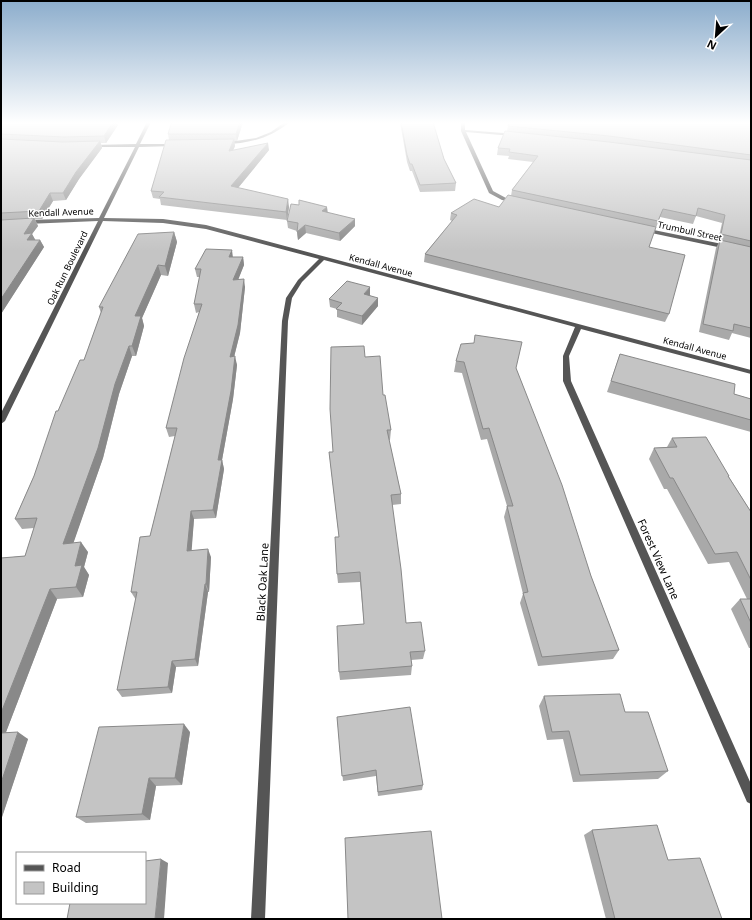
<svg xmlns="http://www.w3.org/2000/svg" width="752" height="920" viewBox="0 0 752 920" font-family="'Noto Sans',sans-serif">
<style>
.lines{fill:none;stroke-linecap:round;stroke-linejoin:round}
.minor{fill:#555;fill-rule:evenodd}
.wall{fill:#a9a9a9}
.shaded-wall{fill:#898989}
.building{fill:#c4c4c4;stroke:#898989}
.labels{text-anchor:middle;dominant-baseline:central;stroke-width:3;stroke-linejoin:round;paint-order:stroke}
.far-street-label{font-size:9px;fill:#000;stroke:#fff}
.street-label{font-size:11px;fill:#000;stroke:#fff}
</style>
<rect width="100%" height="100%" fill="#fff"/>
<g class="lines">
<g class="minor">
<path d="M147,122H151L140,144H174L176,145L174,146L139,147L104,218L163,219L206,225L751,370V374L581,329L569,356L571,381L751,784V804L747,802L563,381V356L575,327L324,260L302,282L292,298L288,321L265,919H251L282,321L286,298L298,280L319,259L206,229L163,223L103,221L5,421L1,424V413L98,221L26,224L23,222L26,220L99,218L135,147H92L90,146L92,145L136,144Z"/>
<path d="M285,122H290C270,138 249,144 224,144L222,143L256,138L271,132Z"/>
<path d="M461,122H465V130L515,134L514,136L466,132L493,191L506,198L517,201V203L502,200L489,193L461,131Z"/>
<path d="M644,228L727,245L730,247L727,249L642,231V229Z"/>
</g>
</g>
<g class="wall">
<path d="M1,122L118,125L106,143H101L102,148L79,179L66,200L53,201L42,219H35L38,226L32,234L35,240H40L44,247L1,314L2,315L1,316Z"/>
<path d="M243,122L237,141H234L235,146L233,150H269L238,188L289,207L287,220L161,205L160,199L153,198L151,191L169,140L168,134Z"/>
<path d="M400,122H433L444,159L456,183L455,191L420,192L412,171H410L407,162Z"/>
<path d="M751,122V338L732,333L729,340L699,332L716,248L719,242L718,241L722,223L696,216L693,224L660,217L649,247L669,314L665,322L424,262L425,254L452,221L450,220L451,213L499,207L511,196L512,190L533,162L508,159L509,156L497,155L498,148L507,131L508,126Z"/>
<path d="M327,212L355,226L340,241L306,233L298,240L297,231L288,228L287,221Z"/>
<path d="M174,232L177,242L168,276L161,275L142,318L144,326L136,356H132L119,394L103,458L73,543L88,552L84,567L89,575L83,597L57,599L6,732L28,739L1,820V558L25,556L34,528L22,529L15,519L34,476L58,411L84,360L101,313L99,307Z"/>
<path d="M233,257H243L244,265L238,279L245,287L240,333L234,357L237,365L233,399L222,460L224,469L216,518L194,519L191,551L211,557L209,592H208L198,666L176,667L172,693L122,697L117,690L136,600L131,592L150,536L175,436L169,437L166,428L199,312L196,313L194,304L200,277H197L195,269Z"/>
<path d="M370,295L378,306L362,325L337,317V309L330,307L329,299Z"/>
<path d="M620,354L734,394L751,399V432L607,392Z"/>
<path d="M456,361L516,368L591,576L619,650L613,659L538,666L520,603L523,594L504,517L507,506L487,439L481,440L462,373L454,372Z"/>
<path d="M383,395L391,430L390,440H389L401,494V504L392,505L406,623L425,651L423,659L411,660L412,666L411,675L340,680L339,672L364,624L360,582L338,583L337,574L339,537L329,452H333Z"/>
<path d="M672,438L729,476V477L751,512V648H749L731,609L740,599H747L729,562L708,564L667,489H664L649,459L654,448L667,447Z"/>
<path d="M544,696L625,712L668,771L658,779L573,782L563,739L547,740L539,706Z"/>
<path d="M337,717L423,785L422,790L378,796L376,776L343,781Z"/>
<path d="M190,732L182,785L156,786L150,820L86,823L76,817Z"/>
<path d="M592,830L668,860L722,919H606L584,835Z"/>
</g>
<g class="shaded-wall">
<path d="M113,122H117L118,125L106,143L104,136Z"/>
<path d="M240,122H243L237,141L236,134Z"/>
<path d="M234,139L235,146L230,158L229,151Z"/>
<path d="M100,141L102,148L79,179L66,200L63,193L76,172Z"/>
<path d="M268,143L269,150L233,194L231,186Z"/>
<path d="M50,193L53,201L42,219L39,211Z"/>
<path d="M288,199L289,207L287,220L286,212Z"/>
<path d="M327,207L328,214L322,211Z"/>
<path d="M34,218L38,226L32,234L36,241L31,248L24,234Z"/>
<path d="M355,219V226L340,241L339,233Z"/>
<path d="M305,225L306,233L298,240L297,232Z"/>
<path d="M174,232L177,242L168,276L165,266Z"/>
<path d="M40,240L44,247L1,314L2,315L1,316V299Z"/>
<path d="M232,250L233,258L229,257Z"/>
<path d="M243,257L244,265L235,288L233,280Z"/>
<path d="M158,265L161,275L142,318L144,326L136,356L132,346L135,316Z"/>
<path d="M244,279L245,287L240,333L232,365L230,357Z"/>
<path d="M370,287V295L364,302V294Z"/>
<path d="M378,298V306L362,325V316Z"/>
<path d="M129,346L132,356L119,394L103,458L70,553L63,544L115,384Z"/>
<path d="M235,356L237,365L233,399L222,460L224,469L216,518L213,510L218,460Z"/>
<path d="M191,511L194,519L191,559L187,551Z"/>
<path d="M81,542L88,552L84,567L89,575L83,597L76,587L75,566Z"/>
<path d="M208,549L211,557L209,592L206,584Z"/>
<path d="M205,584L208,592L198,666L195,659Z"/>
<path d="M50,589L57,599L3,740L1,738V713Z"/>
<path d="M172,661L176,667L172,693L168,687Z"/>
<path d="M184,724L190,732L182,785L175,778Z"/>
<path d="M18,732L28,739L1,820V783Z"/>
<path d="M149,778L156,786L150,820L142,814Z"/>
<path d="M161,859L168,863L164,919H155Z"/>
</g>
<g class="building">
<path d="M1,122H113L104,136L64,137L1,134Z"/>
<path d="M172,122H240L236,134H168L171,124Z"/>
<path d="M401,122H433L444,159L456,183L420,185L412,164H410L407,155Z"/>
<path d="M509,122H751V155L609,136L508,126Z"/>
<path d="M505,131L609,142L751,160V241L721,234L725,215L698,208L696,216L663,209L658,221L512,190L538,156L509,152L510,149L498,148Z"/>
<path d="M1,139L63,142L100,141L76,172L63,193H50L39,211L1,213Z"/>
<path d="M234,139L229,151L268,143L231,186L288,199L286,212L159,197L164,192L151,191L166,140Z"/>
<path d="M508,195L656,227L649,247L685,255L669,314L425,254L457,215L451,213L474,199L499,207Z"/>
<path d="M299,200L327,207L322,211L355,219L339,233L305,225L297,232L298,223L287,221L291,204L299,205Z"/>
<path d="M34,218L24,234L32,233L27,240H40L1,299V220Z"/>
<path d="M174,232L165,266L158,265L135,316H141L132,346H129L115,384L98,448L63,544L81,542L75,566L82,565L76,587L50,589L1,713V558L25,556L37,518L15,519L34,476L56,411H58L80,360H84L103,307H99L138,234Z"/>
<path d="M720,240L751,247V328L734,324L733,331L703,324Z"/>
<path d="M206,249L232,250L229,257H243L233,280L244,279L238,325L230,357L235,356L231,391L218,460H222L213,510L191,511L187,551L208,549L206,584H205L195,659L172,661L168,687L117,690L137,592H131L140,537L150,536L177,428H166L184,358L202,304H194L201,269H195Z"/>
<path d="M347,281L370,287L364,294L378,298L362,316L336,309L342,303L329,299Z"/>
<path d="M475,335L522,342L516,368L562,485L591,576L619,650L542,657L523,593L528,592L507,506H513L489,428L483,429L464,362L456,361L461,344L474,343Z"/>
<path d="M364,346L365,357L380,356L383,395H385L391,430H387L401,494L391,495L401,569L406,623L421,622L425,651L410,652L412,666L339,672L337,626L364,624L360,572L337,574L335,537H339L329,452H333L330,409L331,347Z"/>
<path d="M620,354L735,384L734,394L751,399V420L611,381Z"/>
<path d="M706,437L729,476H728L751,512V580L737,552L715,554L673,478H670L654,448L677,447L672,438Z"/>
<path d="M740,599H751V623Z"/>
<path d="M620,694L625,712H648L668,771L580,775L569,731L552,732L544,696Z"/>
<path d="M410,707L423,785L378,792L376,770L342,776L337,717Z"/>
<path d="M184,724L175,778H149L142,814L76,817L99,727Z"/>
<path d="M18,732L1,783V733Z"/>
<path d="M657,825L668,860L700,858L722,919H615L592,830Z"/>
<path d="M431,831L442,919H348L345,838Z"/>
<path d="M161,859L155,919H67L70,903H145V861Z"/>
</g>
<linearGradient id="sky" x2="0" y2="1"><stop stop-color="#8cadcc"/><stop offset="0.49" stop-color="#fff"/><stop offset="1" stop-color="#fff" stop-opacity="0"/></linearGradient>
<rect width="752" height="251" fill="url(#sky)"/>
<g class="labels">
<g class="far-street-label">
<text transform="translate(61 212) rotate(-2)">Kendall Avenue</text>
<text transform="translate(690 231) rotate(12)">Trumbull Street</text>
<text transform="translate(381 265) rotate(15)">Kendall Avenue</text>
<text transform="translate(67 268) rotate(-64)">Oak Run Boulevard</text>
<text transform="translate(695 348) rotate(15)">Kendall Avenue</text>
</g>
<g class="street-label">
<text transform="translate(659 559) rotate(66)">Forest View Lane</text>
<text transform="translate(262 582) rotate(-87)">Black Oak Lane</text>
</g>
</g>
<rect width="752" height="920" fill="none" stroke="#000000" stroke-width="4"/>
<rect x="16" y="852" width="130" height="52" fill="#ffffff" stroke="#999999"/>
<rect x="24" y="865" width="20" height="6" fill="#555555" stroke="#999999"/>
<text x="52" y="872" font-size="12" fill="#000000">Road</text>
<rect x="24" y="882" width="20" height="12" fill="#c4c4c4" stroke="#999999"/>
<text x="52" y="892" font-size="12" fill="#000000">Building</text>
<g transform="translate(716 36) rotate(206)" stroke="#ffffff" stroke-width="3" paint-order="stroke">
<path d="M0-3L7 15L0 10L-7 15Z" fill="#000000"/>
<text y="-6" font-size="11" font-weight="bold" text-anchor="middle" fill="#000000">N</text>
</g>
</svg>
